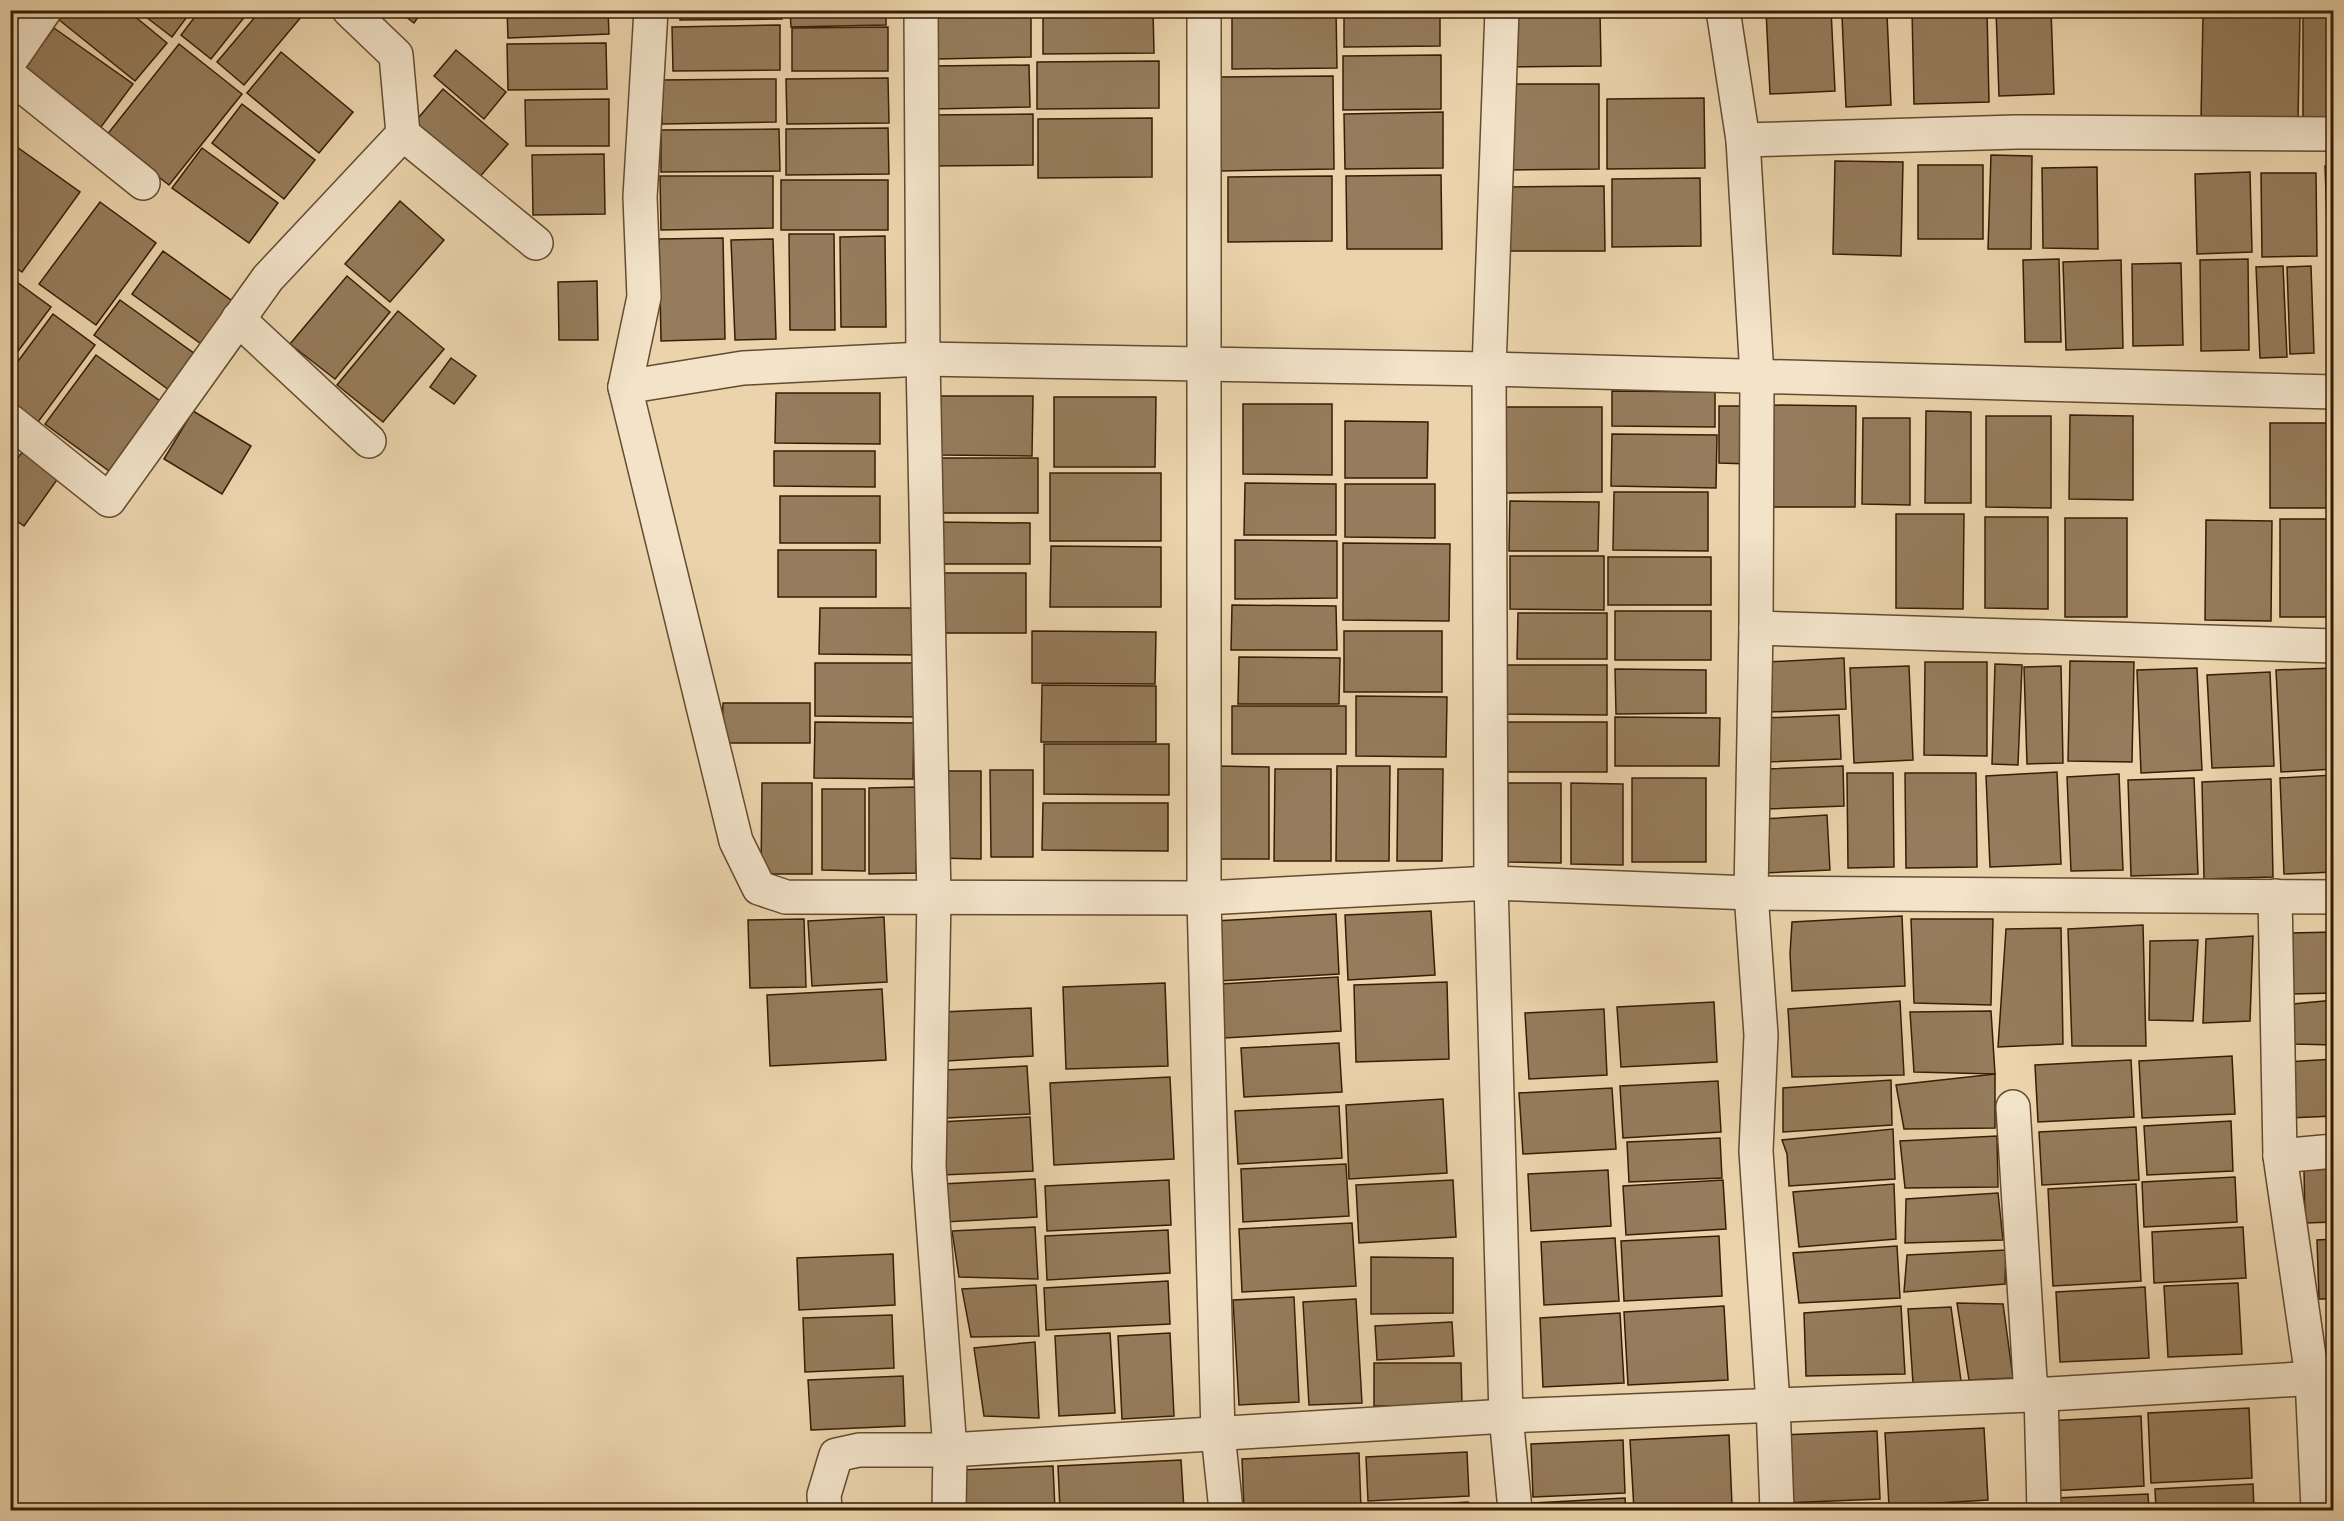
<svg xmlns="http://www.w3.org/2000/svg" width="2344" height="1521" viewBox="0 0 2344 1521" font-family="'IM FELL Great Primer',serif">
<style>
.building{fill:#957c5c;stroke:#371d05;stroke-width:1.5}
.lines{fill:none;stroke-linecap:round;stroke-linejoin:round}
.minor-casing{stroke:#644b2f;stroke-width:36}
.minor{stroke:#f2e3c9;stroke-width:33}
</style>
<rect width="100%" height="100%" fill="#ebd4ac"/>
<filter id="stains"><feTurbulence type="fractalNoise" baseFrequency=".00333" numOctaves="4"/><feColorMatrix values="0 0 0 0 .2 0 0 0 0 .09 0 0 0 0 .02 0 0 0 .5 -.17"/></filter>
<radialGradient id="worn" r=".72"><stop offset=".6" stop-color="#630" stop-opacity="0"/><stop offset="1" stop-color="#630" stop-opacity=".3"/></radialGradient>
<g class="building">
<path d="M66,10H127L167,43L135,81L58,19Z"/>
<path d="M137,10H192L172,37Z"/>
<path d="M200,10H250L211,59L181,35Z"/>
<path d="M261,10H307L244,85L217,62Z"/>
<path d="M397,10H423L414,23Z"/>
<path d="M507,10H608L609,34L508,38Z"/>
<path d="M680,10H782V19L680,20Z"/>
<path d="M790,10H886V25L791,27Z"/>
<path d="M937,10H1031V57L938,59Z"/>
<path d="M1043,10H1153L1154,53L1043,54Z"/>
<path d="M1232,10H1336L1337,68L1232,69Z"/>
<path d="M1344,10H1440V46L1344,47Z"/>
<path d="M1766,10H1831L1835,91L1770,94Z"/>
<path d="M1912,10H1987L1989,102L1914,104Z"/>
<path d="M1996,10H2051L2054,94L1999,96Z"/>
<path d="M1506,11H1600L1601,66L1507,67Z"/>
<path d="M2303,13H2331L2332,118H2303Z"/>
<path d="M1887,14L1891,105L1846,107L1842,16Z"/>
<path d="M2203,15L2300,16L2298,119L2201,118Z"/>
<path d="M780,25V70L673,71L672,27Z"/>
<path d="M888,27V71H792V28Z"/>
<path d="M54,28L133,84L98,131L20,74Z"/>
<path d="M606,43L607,89L508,90L507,44Z"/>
<path d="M179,44L242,94L169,185L106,136Z"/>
<path d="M456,50L506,92L484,119L434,76Z"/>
<path d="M281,52L353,112L319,153L247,93Z"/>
<path d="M1441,55V109L1343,110V56Z"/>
<path d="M1159,61V108L1037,109V62Z"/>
<path d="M1029,65L1030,107L932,109L931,66Z"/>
<path d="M1333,76L1334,169L1220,171L1219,77Z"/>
<path d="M888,78L889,123L787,124L786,79Z"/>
<path d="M776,79V122L662,124L661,80Z"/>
<path d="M1509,84H1599V169L1509,170Z"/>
<path d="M443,89L508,144L472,186L407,131Z"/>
<path d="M1704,98L1705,168L1607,169V99Z"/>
<path d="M609,99V146H526L525,100Z"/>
<path d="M242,104L315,160L284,199L212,143Z"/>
<path d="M1443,112V168L1345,169L1344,114Z"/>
<path d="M1033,114V165L929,166L928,115Z"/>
<path d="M1152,118V177L1038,178V119Z"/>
<path d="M888,128L889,174L786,175V129Z"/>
<path d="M779,129L780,171L661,172V130Z"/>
<path d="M10,142L80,192L22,272L10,264Z"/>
<path d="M202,148L278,203L249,243L172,188Z"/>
<path d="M604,154L605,214L533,215L532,155Z"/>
<path d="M1991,155L2032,156L2031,249H1988Z"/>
<path d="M1835,161L1903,162L1901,256L1833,254Z"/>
<rect x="1918" y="165" width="65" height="74"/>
<path d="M2325,166H2334V249H2328Z"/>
<path d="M2097,167L2098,249L2043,248L2042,168Z"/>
<path d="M2250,172L2252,252L2197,254L2195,174Z"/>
<path d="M2261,173H2316L2317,256L2262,257Z"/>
<path d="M1441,175L1442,249H1347L1346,176Z"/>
<path d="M660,176H773V228L661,230Z"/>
<path d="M1332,176V241L1228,242V177Z"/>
<path d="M1700,178L1701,246L1612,247V179Z"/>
<rect x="781" y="180" width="107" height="50"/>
<path d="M1604,186L1605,251H1509L1508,187Z"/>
<path d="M400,201L444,240L390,302L345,264Z"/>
<path d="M100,202L156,243L96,325L39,284Z"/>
<path d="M789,234H834L835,330H790Z"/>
<path d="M885,236L886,327H841L840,237Z"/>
<path d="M723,238L725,339L661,341L659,239Z"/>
<path d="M773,239L776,339L735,340L731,240Z"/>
<path d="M163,251L235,303L204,346L132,294Z"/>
<path d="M2059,259L2061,342H2025L2023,260Z"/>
<path d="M2248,259L2249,350L2201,351L2200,260Z"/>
<path d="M2121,260L2123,348L2066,350L2063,262Z"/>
<path d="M2181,263L2183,345L2133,346L2132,264Z"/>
<path d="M2283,266L2287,357L2260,358L2256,267Z"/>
<path d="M2311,266L2314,353L2290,354L2287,267Z"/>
<path d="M347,276L390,312L335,379L290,344Z"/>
<path d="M10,277L51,307L10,362Z"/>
<path d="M597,281L598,340H559L558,282Z"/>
<path d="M120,300L195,354L169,390L94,335Z"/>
<path d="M398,311L444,349L383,422L337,385Z"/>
<path d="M53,314L95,345L38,422L10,402V372Z"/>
<path d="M96,355L160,401L109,471L45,424Z"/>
<path d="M451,358L476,376L454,404L430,387Z"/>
<path d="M1612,391L1715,392V427L1612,426Z"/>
<path d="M776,393H880V444L775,443Z"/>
<path d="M937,396H1033L1032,456L938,455Z"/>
<path d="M1054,397H1156L1155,467H1054Z"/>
<path d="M1243,404H1332V475L1243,474Z"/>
<path d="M1768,405L1856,406L1855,507H1768Z"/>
<path d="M1719,406H1750L1749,464L1719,463Z"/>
<path d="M1504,407H1602V492L1504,493Z"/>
<path d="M193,411L251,446L222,494L164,459Z"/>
<path d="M1926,411L1971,412V503H1925Z"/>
<path d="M2070,415L2133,416V500L2069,499Z"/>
<path d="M1986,416H2051V508L1986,507Z"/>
<path d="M1863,418H1910V505L1862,504Z"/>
<path d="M1345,421L1428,422L1427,478H1345Z"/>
<rect x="2270" y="423" width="64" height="85"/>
<path d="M1612,434L1717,435L1716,488L1611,486Z"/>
<path d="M23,451L59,477L24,526L10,516V468Z"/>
<path d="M774,451H875V487L774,486Z"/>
<rect x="938" y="458" width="100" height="55"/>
<rect x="1050" y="473" width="111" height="68"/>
<path d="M1245,483L1336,484V535H1244Z"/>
<path d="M1345,484H1435V538L1345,537Z"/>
<path d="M1614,492H1708V551L1613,550Z"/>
<rect x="780" y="496" width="100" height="47"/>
<path d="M1510,501L1599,502L1598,551H1509Z"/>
<path d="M1896,514H1964L1963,609L1896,608Z"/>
<path d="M1985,517H2048V609L1985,608Z"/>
<rect x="2065" y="518" width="62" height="99"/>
<rect x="2280" y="519" width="54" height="98"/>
<path d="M2206,520L2272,521L2271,621L2205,620Z"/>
<path d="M933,522L1030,523V564H933Z"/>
<path d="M1235,540L1337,541V598L1235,599Z"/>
<path d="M1343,543L1450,544L1449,621L1343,620Z"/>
<path d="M1051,546L1161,547V607H1050Z"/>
<rect x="778" y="550" width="98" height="47"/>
<path d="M1510,556H1604V610L1510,609Z"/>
<rect x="1608" y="557" width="103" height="48"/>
<path d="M937,573H1026V633H936Z"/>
<path d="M1232,605L1336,606L1337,650H1231Z"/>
<path d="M820,608H919L918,655L819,654Z"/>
<rect x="1615" y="611" width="96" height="49"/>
<path d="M1518,613H1607V659H1517Z"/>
<path d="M1032,631L1156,632L1155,684L1032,683Z"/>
<rect x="1344" y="631" width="98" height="61"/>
<path d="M1239,657L1340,658L1339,704H1238Z"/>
<path d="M1844,658L1846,709L1769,712L1767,662Z"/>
<path d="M2070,661L2134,662L2132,762L2068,761Z"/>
<path d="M1925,662H1987V756L1924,755Z"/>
<path d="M815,663H919V717L815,716Z"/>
<path d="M1995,664L2022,665L2018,765L1992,764Z"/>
<path d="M1506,665H1607V715L1506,714Z"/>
<path d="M1909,666L1913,760L1854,763L1850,668Z"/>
<path d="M2061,666L2063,763L2027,764L2024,667Z"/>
<path d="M2197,668L2202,770L2141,773L2137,670Z"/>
<path d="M2334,668V769L2281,772L2276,670Z"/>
<path d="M1615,669L1706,670V713L1616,714Z"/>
<path d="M2270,672L2274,766L2212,768L2207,675Z"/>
<path d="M1042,685L1156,686V742H1041Z"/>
<path d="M1356,696L1447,697L1446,757L1356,756Z"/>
<path d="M723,703H810V743H722Z"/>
<rect x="1232" y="706" width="114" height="48"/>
<path d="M1839,715L1841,759L1764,762L1762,718Z"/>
<path d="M1615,717L1720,718L1719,766H1615Z"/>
<path d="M815,722L914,723L913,779L814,778Z"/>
<rect x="1505" y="722" width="102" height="50"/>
<path d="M1044,744H1169V795L1044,794Z"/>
<path d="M1216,766L1269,767V859H1215Z"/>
<path d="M1337,766H1390L1389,861H1336Z"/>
<path d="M1843,766L1844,806L1766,809L1764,769Z"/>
<path d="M1275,769H1331V861H1274Z"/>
<path d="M1398,769H1443L1442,861H1397Z"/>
<path d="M990,770H1033V857H991Z"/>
<path d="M938,771H981V859L937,858Z"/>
<path d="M2057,772L2061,864L1990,867L1986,776Z"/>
<path d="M1847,773H1893L1894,867L1848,868Z"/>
<path d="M1905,773H1976L1977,867L1906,868Z"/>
<path d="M2119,774L2123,870L2071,871L2067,777Z"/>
<path d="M2334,775V872L2284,874L2280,778Z"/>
<rect x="1632" y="778" width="74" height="84"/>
<path d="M2194,778L2198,874L2131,876L2128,780Z"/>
<path d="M2271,779L2273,877L2204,879L2202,782Z"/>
<path d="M762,783H812V874H761Z"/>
<path d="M1508,783H1561V863L1508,862Z"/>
<path d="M1571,783L1623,784V865L1571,864Z"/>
<path d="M917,787L916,873L869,874V788Z"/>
<path d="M822,789H865V871L822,870Z"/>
<path d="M1043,803H1168V851L1042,850Z"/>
<path d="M1827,815L1830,870L1764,873L1762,819Z"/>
<path d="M1431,911L1435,975L1348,980L1345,915Z"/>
<path d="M1336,914L1339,974L1218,981L1215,921Z"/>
<path d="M1902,916L1905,986L1792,991L1790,954L1792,922Z"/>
<path d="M884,917L887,982L812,986L808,921Z"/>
<path d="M804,919L806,987L750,988L748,920Z"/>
<path d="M1911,919H1993L1991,1005L1914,1003Z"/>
<path d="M2143,925L2146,1046H2072L2068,929Z"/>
<path d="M2061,928L2063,1044L1998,1047L2006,929Z"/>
<path d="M2334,932V993L2292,994L2290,933Z"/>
<path d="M2253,936L2250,1021L2203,1023L2206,939Z"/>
<path d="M2198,940L2193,1021L2149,1020L2150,941Z"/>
<path d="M1338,977L1341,1031L1224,1038L1221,984Z"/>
<path d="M1447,982L1449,1059L1356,1062L1354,985Z"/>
<path d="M1165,983L1168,1066L1066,1069L1063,987Z"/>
<path d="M882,989L886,1060L770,1066L767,995Z"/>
<path d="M2334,1000V1045L2294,1044L2293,1004Z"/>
<path d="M1900,1001L1904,1075L1792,1077L1788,1009Z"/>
<path d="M1714,1002L1717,1062L1621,1067L1617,1007Z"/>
<path d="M1031,1008L1033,1056L946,1061L943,1012Z"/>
<path d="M1604,1009L1607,1075L1529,1079L1525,1013Z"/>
<path d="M1991,1011L1995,1074L1914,1072L1910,1012Z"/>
<path d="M1339,1043L1342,1092L1244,1097L1241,1048Z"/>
<path d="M2232,1056L2235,1114L2142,1118L2139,1061Z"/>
<path d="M2334,1059V1116L2288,1118L2285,1062Z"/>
<path d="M2131,1060L2134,1117L2038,1122L2035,1065Z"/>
<path d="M1027,1066L1030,1114L947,1118L945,1070Z"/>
<path d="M1995,1074V1128L1904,1129L1896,1085Z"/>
<path d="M1170,1077L1174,1159L1054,1165L1050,1083Z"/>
<path d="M1891,1080L1892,1125L1783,1132V1088Z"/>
<path d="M1718,1081L1721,1132L1623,1138L1620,1086Z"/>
<path d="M1612,1088L1616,1149L1523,1154L1519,1093Z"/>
<path d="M1443,1099L1447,1173L1349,1179L1346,1105Z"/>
<path d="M1339,1106L1342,1158L1238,1164L1235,1111Z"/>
<path d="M1030,1117L1033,1171L942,1175L939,1122Z"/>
<path d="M2231,1121L2233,1171L2147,1175L2144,1126Z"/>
<path d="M2136,1127L2139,1180L2042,1185L2039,1132Z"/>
<path d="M1893,1129L1895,1179L1789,1186L1787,1154L1782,1140Z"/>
<path d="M1997,1136L1998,1187L1905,1188L1900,1141Z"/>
<path d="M1720,1138L1722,1178L1629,1182L1627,1142Z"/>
<path d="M1346,1164L1349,1216L1243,1222L1241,1169Z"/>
<path d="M2334,1169V1222L2305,1223L2304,1170Z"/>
<path d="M1608,1170L1611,1226L1531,1231L1528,1174Z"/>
<path d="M2235,1177L2237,1222L2144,1227L2142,1182Z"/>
<path d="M1035,1179L1037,1217L944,1222L942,1184Z"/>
<path d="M1169,1180L1171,1225L1047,1231L1045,1186Z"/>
<path d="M1453,1180L1456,1237L1359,1243L1356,1185Z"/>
<path d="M1723,1180L1726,1229L1626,1235L1623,1186Z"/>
<path d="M1894,1184L1896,1239L1799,1247L1793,1192Z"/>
<path d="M2136,1184L2141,1281L2053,1286L2048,1189Z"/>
<path d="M1998,1193L2003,1240L1905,1243L1906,1199Z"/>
<path d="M1352,1223L1356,1286L1242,1292L1239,1229Z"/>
<path d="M1035,1227L1038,1279L959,1277L952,1231Z"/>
<path d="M2243,1227L2246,1278L2154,1283L2152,1232Z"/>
<path d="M1168,1230L1170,1273L1047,1280L1045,1236Z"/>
<path d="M1719,1236L1722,1296L1624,1301L1621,1241Z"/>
<path d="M1615,1238L1619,1301L1544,1305L1541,1242Z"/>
<path d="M2334,1239V1299H2319L2317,1240Z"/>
<path d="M1897,1246L1900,1298L1799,1303L1793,1253Z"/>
<path d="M2006,1250L2005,1284L1904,1292L1907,1255Z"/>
<path d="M893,1254L895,1305L799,1310L797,1258Z"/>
<path d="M1371,1257L1453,1258V1313L1371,1314Z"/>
<path d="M1168,1281L1170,1324L1046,1330L1044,1288Z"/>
<path d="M2238,1283L2242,1354L2168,1357L2164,1286Z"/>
<path d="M1036,1285L1039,1336L971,1337L962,1289Z"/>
<path d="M2145,1287L2149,1358L2060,1362L2056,1292Z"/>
<path d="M1294,1297L1299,1402L1239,1405L1233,1300Z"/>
<path d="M1356,1299L1362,1403L1309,1405L1303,1302Z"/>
<path d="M1957,1303L2003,1304L2013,1378L1969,1380Z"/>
<path d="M1724,1306L1728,1380L1628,1385L1624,1312Z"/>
<path d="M1901,1306L1905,1374L1806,1376L1804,1313Z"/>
<path d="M1951,1307L1961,1381L1913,1383L1908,1309Z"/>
<path d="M1620,1313L1624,1383L1543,1387L1540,1318Z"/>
<path d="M892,1315L894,1368L805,1372L803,1318Z"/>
<path d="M1452,1322L1454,1356L1377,1360L1375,1326Z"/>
<path d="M1110,1333L1115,1413L1059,1416L1055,1336Z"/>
<path d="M1170,1333L1174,1416L1122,1419L1118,1336Z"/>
<path d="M1035,1342L1039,1418L984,1416L974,1348Z"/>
<path d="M1374,1363H1461L1462,1406H1374Z"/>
<path d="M903,1376L905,1426L811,1430L808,1380Z"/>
<path d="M2249,1408L2252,1478L2151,1483L2148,1413Z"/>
<path d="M2141,1416L2144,1486L2049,1491L2046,1421Z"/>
<path d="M1984,1428L1988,1500L1889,1506L1885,1433Z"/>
<path d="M1877,1431L1880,1499L1785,1503L1782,1435Z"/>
<path d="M1729,1435L1732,1505L1634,1510L1630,1440Z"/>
<path d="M1623,1440L1625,1493L1533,1497L1531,1444Z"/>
<path d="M1467,1452L1469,1496L1368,1501L1366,1457Z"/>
<path d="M1359,1453L1361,1510H1244L1242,1459Z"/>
<path d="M1181,1460L1184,1510H1060L1058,1466Z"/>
<path d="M1053,1466L1055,1510H962L960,1470Z"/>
<path d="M2253,1484L2254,1510H2156L2155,1489Z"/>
<path d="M2148,1494L2149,1510H2055V1498Z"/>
<path d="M1625,1498L1626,1510H1534L1533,1503Z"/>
<path d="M1468,1502L1469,1510H1369V1508Z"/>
<path d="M1883,1504V1510H1788V1509Z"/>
<path d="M1983,1507V1510H1907Z"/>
</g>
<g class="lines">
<defs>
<g id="minor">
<path d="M651,10L640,197L644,297L625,387L743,368L923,359L1489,369L2334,392"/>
<path d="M921,10L923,359L934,898L929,1167L950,1450L949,1510"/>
<path d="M1204,10V898L1218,1434L1226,1510"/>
<path d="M1502,10L1489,369L1491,883L1506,1416L1515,1510"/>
<path d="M1723,10L1743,140L1757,376L1756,628L1751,893L1761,1035L1756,1151L1773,1404L1777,1510"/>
<path d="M10,61L45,10"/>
<path d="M10,76L143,183"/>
<path d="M403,134L536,243"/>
<path d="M1743,140L2016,132L2334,134"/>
<path d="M238,319L369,441"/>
<path d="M625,387L736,841L759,888L786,897L1204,898L1491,883L1751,893L2334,897"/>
<path d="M10,421L109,500L268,278L403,134L396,55L349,10"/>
<path d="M1756,628L2334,646"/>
<path d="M2275,896L2280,1156L2312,1377L2318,1510"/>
<path d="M2013,1107L2031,1395"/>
<path d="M2280,1156L2334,1151"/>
<path d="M2041,1393L2044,1510"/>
<path d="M825,1510L824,1495L836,1455L859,1450H950L1506,1416L2031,1395L2334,1377"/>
</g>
</defs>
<use href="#minor" class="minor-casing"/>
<use href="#minor" class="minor"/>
</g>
<rect width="2344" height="1521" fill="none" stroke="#ebd4ac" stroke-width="36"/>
<rect x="12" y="12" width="2320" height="1497" fill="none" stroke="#371d05" stroke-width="3"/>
<rect x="18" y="18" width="2308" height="1485" fill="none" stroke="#371d05" stroke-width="1.5"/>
<rect width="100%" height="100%" filter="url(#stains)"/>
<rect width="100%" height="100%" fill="url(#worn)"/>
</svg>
